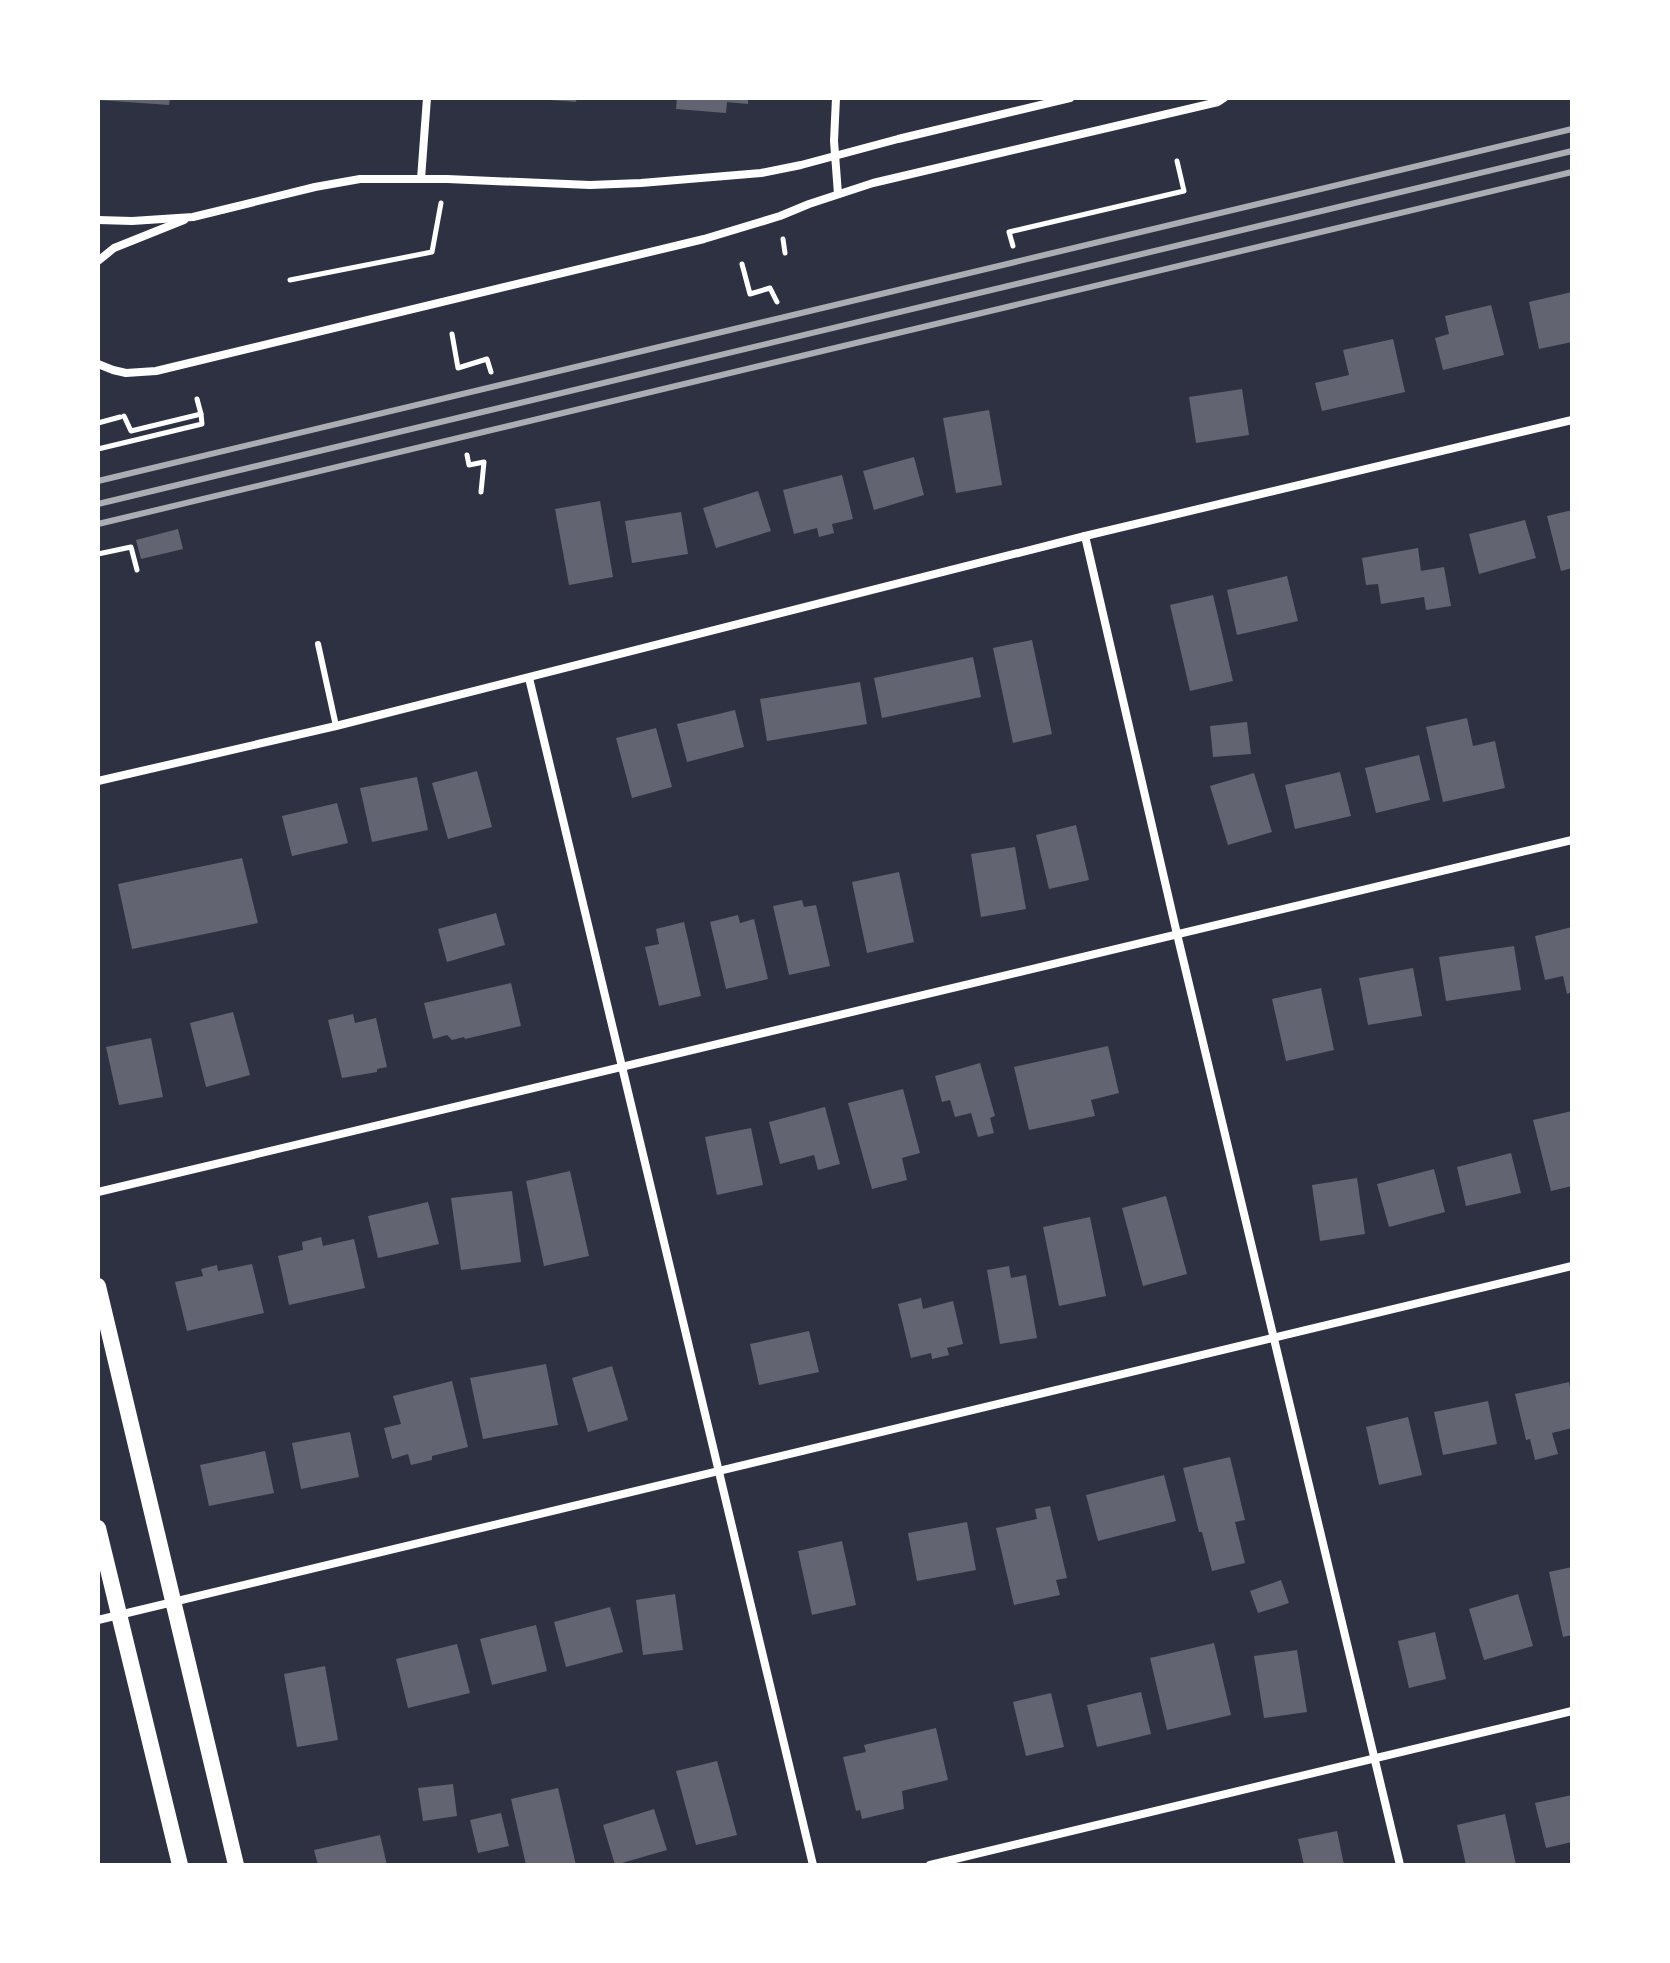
<svg xmlns="http://www.w3.org/2000/svg" width="1670" height="1963" viewBox="0 0 1670 1963" font-family="Raleway,sans-serif">
<style>
.building{fill:#626471}
.lines{fill:none;stroke-linecap:round;stroke-linejoin:round}
.path{stroke:#fff;stroke-width:5}
.service{stroke:#fff;stroke-width:6}
.minor{stroke:#fff;stroke-width:8}
.secondary{stroke:#fff;stroke-width:16}
.rail{stroke:#abadb3;stroke-width:6}
</style>
<rect width="100%" height="100%" fill="#2d3142"/>
<g class="building">
<path d="M98,98H170L169,105L98,100Z"/>
<path d="M550,98H577L576,102L550,100Z"/>
<path d="M677,98H748V104L727,102L726,113L676,109Z"/>
<path d="M1572,292V342L1539,349L1529,302Z"/>
<path d="M1491,305L1504,355L1443,370L1435,338L1449,334L1445,316Z"/>
<path d="M1393,339L1405,392L1322,411L1315,383L1349,375L1343,350Z"/>
<path d="M1242,389L1249,435L1196,443L1189,397Z"/>
<path d="M989,410L1002,485L956,493L943,418Z"/>
<path d="M914,457L924,495L874,510L863,471Z"/>
<path d="M842,475L853,519L832,524L834,533L819,537L817,528L794,534L783,490Z"/>
<path d="M758,491L771,531L716,548L703,508Z"/>
<path d="M600,501L613,577L569,585L555,509Z"/>
<path d="M1572,510V568L1561,571L1547,516Z"/>
<path d="M681,512L688,554L632,563L625,521Z"/>
<path d="M1525,520L1536,558L1479,574L1469,534Z"/>
<path d="M178,529L183,549L141,559L136,540Z"/>
<path d="M1418,548L1421,571L1444,567L1451,606L1426,610L1424,597L1381,604L1378,584L1366,585L1362,558Z"/>
<path d="M1287,576L1298,621L1237,635L1227,590Z"/>
<path d="M1213,595L1233,681L1190,691L1170,605Z"/>
<path d="M1032,640L1052,734L1013,743L993,648Z"/>
<path d="M973,657L981,697L882,718L874,678Z"/>
<path d="M860,682L867,724L767,741L760,699Z"/>
<path d="M735,710L744,747L687,762L677,724Z"/>
<path d="M1467,718L1473,746L1495,741L1505,788L1443,802L1426,727Z"/>
<path d="M1247,722L1251,754L1213,757L1210,726Z"/>
<path d="M656,728L672,787L632,798L616,738Z"/>
<path d="M1419,755L1430,800L1376,813L1365,768Z"/>
<path d="M477,771L492,827L448,839L432,783Z"/>
<path d="M1340,772L1351,816L1295,829L1285,785Z"/>
<path d="M1254,773L1272,832L1228,845L1210,786Z"/>
<path d="M417,777L428,830L372,842L360,788Z"/>
<path d="M337,803L348,843L292,856L282,816Z"/>
<path d="M1076,825L1089,880L1049,889L1036,835Z"/>
<path d="M1015,847L1026,909L981,917L971,854Z"/>
<path d="M242,858L258,923L132,949L118,884Z"/>
<path d="M899,872L914,942L867,953L852,882Z"/>
<path d="M802,900L804,907L816,905L830,966L789,975L773,906Z"/>
<path d="M496,913L505,945L447,962L438,929Z"/>
<path d="M738,915L740,923L754,919L768,979L726,989L710,922Z"/>
<path d="M684,922L701,996L659,1006L645,947L659,944L656,929Z"/>
<path d="M1572,927V992L1567,994L1563,976L1545,980L1535,936Z"/>
<path d="M1514,946L1521,990L1446,1001L1439,957Z"/>
<path d="M1413,968L1422,1016L1368,1025L1359,978Z"/>
<path d="M511,983L521,1026L465,1039L464,1037L452,1040L447,1035L433,1039L424,1003Z"/>
<path d="M1321,988L1334,1050L1286,1061L1272,999Z"/>
<path d="M233,1012L250,1075L206,1087L190,1023Z"/>
<path d="M353,1014L355,1023L376,1018L387,1067L377,1069V1072L342,1078L328,1020Z"/>
<path d="M151,1038L163,1097L119,1105L106,1047Z"/>
<path d="M1108,1046L1119,1093L1091,1100L1095,1116L1029,1130L1014,1067Z"/>
<path d="M980,1063L995,1116L990,1118L994,1133L978,1137L971,1113L955,1117L950,1100L942,1102L935,1076Z"/>
<path d="M903,1089L920,1153L902,1158L907,1180L872,1189L848,1103Z"/>
<path d="M825,1107L840,1164L818,1170L814,1155L780,1164L769,1122Z"/>
<path d="M1572,1111V1186L1551,1191L1533,1120Z"/>
<path d="M751,1128L763,1185L717,1195L705,1137Z"/>
<path d="M1511,1153L1521,1193L1466,1206L1457,1167Z"/>
<path d="M1434,1169L1445,1212L1389,1227L1377,1184Z"/>
<path d="M570,1171L589,1256L544,1266L526,1181Z"/>
<path d="M1357,1178L1365,1234L1320,1241L1312,1185Z"/>
<path d="M512,1191L521,1262L461,1270L451,1198Z"/>
<path d="M1166,1196L1187,1274L1143,1286L1122,1208Z"/>
<path d="M428,1202L439,1244L378,1258L368,1216Z"/>
<path d="M1090,1217L1106,1296L1059,1306L1043,1227Z"/>
<path d="M321,1237L323,1246L354,1239L365,1288L289,1305L278,1256L303,1250L302,1242Z"/>
<path d="M252,1264L264,1313L187,1331L175,1282L203,1276L201,1269L217,1265L218,1271Z"/>
<path d="M1009,1266L1011,1278L1026,1275L1037,1338L1000,1344L987,1270Z"/>
<path d="M921,1298L923,1309L953,1301L963,1344L947,1348L949,1355L932,1359L931,1353L911,1358L898,1304Z"/>
<path d="M809,1331L819,1372L759,1385L750,1344Z"/>
<path d="M546,1364L558,1425L483,1439L470,1378Z"/>
<path d="M612,1366L628,1420L588,1432L572,1378Z"/>
<path d="M452,1381L468,1447L432,1456V1460L411,1465L408,1454L392,1459L384,1428L401,1424L393,1396Z"/>
<path d="M1569,1382L1572,1397V1428L1552,1433L1558,1454L1535,1460L1530,1439L1526,1440L1515,1394Z"/>
<path d="M1488,1401L1497,1444L1443,1455L1434,1412Z"/>
<path d="M1408,1417L1422,1475L1379,1485L1366,1427Z"/>
<path d="M350,1432L359,1477L301,1489L292,1443Z"/>
<path d="M265,1451L274,1493L209,1506L200,1465Z"/>
<path d="M1230,1457L1245,1520L1235,1522L1245,1563L1212,1571L1202,1532H1199L1183,1468Z"/>
<path d="M1164,1475L1176,1521L1098,1541L1086,1495Z"/>
<path d="M1050,1506L1067,1578L1056,1580L1060,1595L1014,1605L996,1528L1037,1519L1035,1509Z"/>
<path d="M967,1522L976,1570L917,1581L908,1533Z"/>
<path d="M842,1541L856,1605L812,1615L798,1551Z"/>
<path d="M1572,1567V1635L1563,1637L1549,1572Z"/>
<path d="M1281,1580L1289,1603L1258,1613L1250,1591Z"/>
<path d="M675,1594L683,1650L643,1655L636,1600Z"/>
<path d="M1518,1594L1533,1646L1484,1660L1469,1609Z"/>
<path d="M610,1607L623,1652L566,1667L554,1622Z"/>
<path d="M536,1625L547,1671L492,1685L480,1639Z"/>
<path d="M1435,1632L1446,1679L1409,1688L1398,1641Z"/>
<path d="M1214,1643L1231,1715L1167,1730L1150,1658Z"/>
<path d="M457,1644L470,1693L408,1708L396,1659Z"/>
<path d="M1297,1650L1307,1712L1264,1718L1254,1656Z"/>
<path d="M325,1666L338,1740L297,1747L284,1674Z"/>
<path d="M1141,1692L1151,1734L1097,1747L1087,1705Z"/>
<path d="M1051,1693L1064,1747L1026,1756L1013,1702Z"/>
<path d="M936,1728L948,1780L902,1791L904,1809L862,1819L860,1810L856,1811L843,1757L866,1752L864,1745Z"/>
<path d="M717,1761L737,1835L696,1845L676,1771Z"/>
<path d="M453,1784L457,1816L423,1821L418,1788Z"/>
<path d="M558,1788L576,1865H526L511,1799Z"/>
<path d="M1572,1795V1842L1546,1848L1535,1803Z"/>
<path d="M654,1809L667,1850L615,1865L603,1825Z"/>
<path d="M501,1813L509,1846L478,1853L470,1820Z"/>
<path d="M1505,1814L1516,1865H1466L1457,1825Z"/>
<path d="M1337,1831L1344,1865H1304L1298,1839Z"/>
<path d="M380,1835L387,1865H318L314,1850Z"/>
</g>
<g class="lines">
<g class="path">
<path d="M783,239L785,253"/>
<path d="M1013,246L1009,232L1184,191L1177,161"/>
<path d="M742,264L750,294L770,288L777,302"/>
<path d="M290,280L432,252L441,203"/>
<path d="M452,334L458,368L487,359L491,372"/>
<path d="M197,399L201,414"/>
<path d="M98,423L120,417"/>
<path d="M98,449L202,424L201,414L131,431L124,416"/>
<path d="M467,455L469,465L484,462L481,492"/>
<path d="M98,554L131,547L137,570"/>
</g>
<path class="service" d="M318,644L336,726"/>
<g class="minor">
<path d="M836,98L834,141L838,194"/>
<path d="M421,179L427,98"/>
<path d="M98,220L132,221L193,217L315,187L360,179H447L590,185L641,183L761,173L801,165L898,139L1070,98"/>
<path d="M98,261L114,248L184,220"/>
<path d="M98,364L113,370L126,373L156,371L704,239L780,216L809,204L873,183L1218,102L1224,98"/>
<path d="M1085,536L1177,934L1400,1865"/>
<path d="M529,678L813,1865"/>
<path d="M98,781L336,726L1085,536L1572,420"/>
<path d="M98,1192L1572,840"/>
<path d="M98,1620L1572,1266"/>
<path d="M930,1865L1572,1711"/>
</g>
<g class="secondary">
<path d="M98,1286L236,1865"/>
<path d="M98,1528L180,1865"/>
</g>
<g class="rail">
<path d="M98,481L1572,129"/>
<path d="M98,504L1572,151"/>
<path d="M98,524L1572,172"/>
</g>
</g>
<rect width="1670" height="1963" fill="none" stroke="#ffffff" stroke-width="200"/>
</svg>
